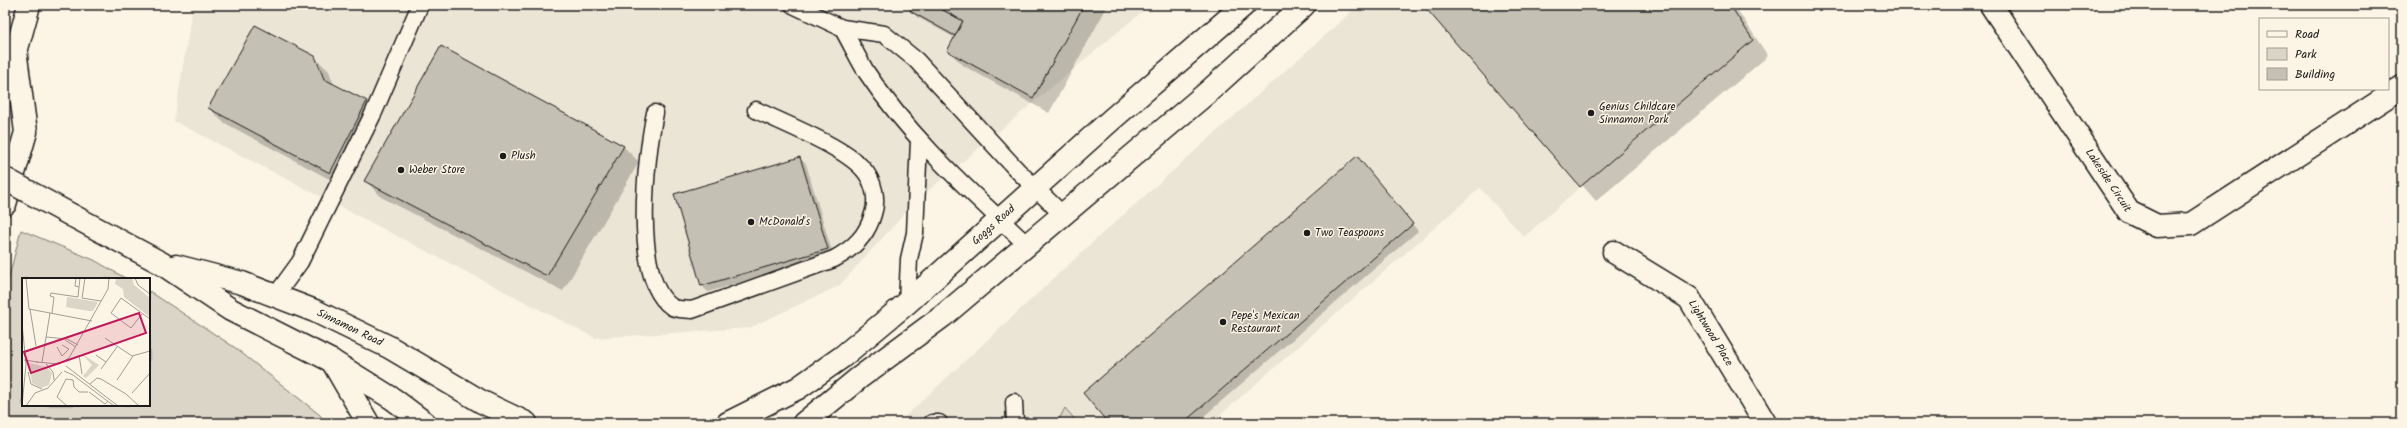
<svg xmlns="http://www.w3.org/2000/svg" width="2407" height="428" viewBox="0 0 2407 428" font-family="Kalam,sans-serif">
<style>
.built{fill:#ebe5d6}
.green{fill:#dbd5c8;stroke:#7c7872}
.shadow{fill:#0003}
.building{fill:#c4c0b3;stroke:#1c1c1c}
.lines{fill:none;stroke-linecap:round;stroke-linejoin:round}
.lane-casing{stroke:#1c1c1c;stroke-width:19}
.street-casing{stroke:#1c1c1c;stroke-width:25}
.secondary-casing{stroke:#1c1c1c;stroke-width:25}
.highway-casing{stroke:#1c1c1c;stroke-width:25}
.lane{stroke:#fcf5e5;stroke-width:16}
.street{stroke:#fcf5e5;stroke-width:22}
.secondary{stroke:#fcf5e5;stroke-width:22}
.highway{stroke:#fcf5e5;stroke-width:22}
.secondary-bridge-casing{stroke:#1c1c1c;stroke-width:25;stroke-linecap:butt}
.secondary-bridge{stroke:#fcf5e5;stroke-width:22}
.poi-dot{fill:#1c1c1c;stroke:#fcf5e5;stroke-width:1.5}
.labels{text-anchor:middle;dominant-baseline:central;stroke-width:3;stroke-linejoin:round;paint-order:stroke}
.poi-label{font-size:11px;fill:#1c1c1c;stroke:#fcf5e5;text-anchor:start}
.street-label{font-size:11px;fill:#1c1c1c;stroke:#fcf5e5}
.inset-road{fill:none;stroke:#a29e95;stroke-width:1}
.view{fill:#c2185b;fill-opacity:0.15;stroke:#c2185b;stroke-width:2}
.inset-edge{fill:none;stroke:#1c1c1c;stroke-width:2}
</style>
<rect width="100%" height="100%" fill="#fcf5e5"/>
<filter id="ink" filterUnits="userSpaceOnUse"><feTurbulence type="fractalNoise" baseFrequency=".025" numOctaves="2"/><feDisplacementMap in="SourceGraphic" scale="8" xChannelSelector="R" yChannelSelector="G"/><feConvolveMatrix kernelMatrix="1 2 1 2 8 2 1 2 1" color-interpolation-filters="sRGB"/></filter>
<g filter="url(#ink)">
<g class="built">
<path d="M193,5H1150L917,200L839,286L749,328L595,338L174,121Z"/>
<path d="M1359,5H1730L1753,40L1580,187L1524,237L1480,188L1211,423H1078L1065,408L1057,423H898L1094,241Z"/>
</g>
<g class="green">
<path d="M21,230L94,260L127,279H23V405H149V291L234,347L320,415L326,423H5V293Z"/>
<path d="M1065,408L1078,423H1057Z"/>
</g>
<g class="shadow">
<path d="M915,5H1108L1049,113L964,66L948,51L955,38L917,17L911,11Z"/>
<path d="M1424,5H1734L1768,56L1596,201Z"/>
<path d="M314,57L329,71L334,85L366,102L380,116L344,187L223,122L209,108Z"/>
<path d="M623,146L639,162L563,291L381,197L366,181Z"/>
<path d="M1357,157L1418,231L1196,423H1109Z"/>
<path d="M800,159L806,164L833,255L708,292L702,286L675,195Z"/>
</g>
<g class="building">
<path d="M914,5H934L963,21L955,36L910,11Z"/>
<path d="M934,5H1084L1033,98L947,51L963,21Z"/>
<path d="M1423,5H1730L1753,40L1580,187Z"/>
<path d="M255,25L315,56L324,79L367,101L330,173L208,108Z"/>
<path d="M441,46L624,146L547,276L364,181Z"/>
<path d="M1357,156L1413,224L1183,423H1108L1083,393Z"/>
<path d="M800,157L828,249L701,286L674,194Z"/>
</g>
<g class="lines">
<defs>
<g id="lane">
<path d="M793,5L842,28L884,34L916,60L1017,170L1062,214"/>
<path d="M842,28C851,43 858,59 867,73C911,139 970,191 1027,245"/>
<path d="M655,113C646,156 631,280 672,307C677,310 686,309 692,310L834,259C853,249 867,236 873,214C878,200 874,181 863,169C842,146 785,124 756,110"/>
<path d="M276,295L300,262L374,112L420,5"/>
<path d="M907,303L909,259L915,233L919,140"/>
<path d="M1014,402L1015,423"/>
<path d="M932,423H939"/>
</g>
<g id="street">
<path id="s1" d="M1991,5L2129,212L2157,226L2191,224L2402,87"/>
<path id="s2" d="M1614,252L1689,298L1765,423"/>
</g>
<g id="secondary">
<path d="M73,216L161,263L231,310L332,361L393,399L425,423"/>
<path id="s3" d="M176,266L242,283L315,311L389,347L482,402L526,423"/>
<path id="s4" d="M728,423L798,388L842,357L907,303L1111,120L1244,5"/>
<path d="M804,423L859,378L943,316L1208,92L1304,5"/>
</g>
<g id="highway">
<path d="M5,92L29,5"/>
<path d="M5,204L26,132L16,57"/>
<path d="M332,361L368,423"/>
</g>
</defs>
<use href="#lane" class="lane-casing"/>
<use href="#street" class="street-casing"/>
<use href="#secondary" class="secondary-casing"/>
<use href="#highway" class="highway-casing"/>
<use href="#lane" class="lane"/>
<use href="#street" class="street"/>
<use href="#secondary" class="secondary"/>
<use href="#highway" class="highway"/>
<defs>
<path id="secondary-bridge" d="M5,179L73,216"/>
</defs>
<use href="#secondary-bridge" class="secondary-bridge-casing"/>
<use href="#secondary-bridge" class="secondary-bridge"/>
</g>
</g>
<g class="poi-dot">
<circle cx="1591" cy="113" r="4"/>
<circle cx="503" cy="156" r="4"/>
<circle cx="401" cy="170" r="4"/>
<circle cx="751" cy="222" r="4"/>
<circle cx="1307" cy="233" r="4"/>
<circle cx="1223" cy="322" r="4"/>
</g>
<g class="labels">
<g class="poi-label">
<text x="1599" y="107">Genius Childcare<tspan x="1599" dy="13">Sinnamon Park</tspan></text>
<text x="511" y="156">Plush</text>
<text x="409" y="170">Weber Store</text>
<text x="759" y="222">McDonald's</text>
<text x="1315" y="233">Two Teaspoons</text>
<text x="1231" y="316">Pepe's Mexican<tspan x="1231" dy="13">Restaurant</tspan></text>
</g>
<g class="street-label">
<text stroke="none"><textPath href="#s1" startOffset="211">Lakeside Circuit</textPath></text>
<text stroke="none"><textPath href="#s4" startOffset="333">Goggs Road</textPath></text>
<text stroke="none"><textPath href="#s3" startOffset="185">Sinnamon Road</textPath></text>
<text stroke="none"><textPath href="#s2" startOffset="129">Lightwood Place</textPath></text>
</g>
</g>
<g transform="translate(22 278)">
<rect width="128" height="128" fill="#fcf5e5"/>
<path d="M94,0H110L112,7L128,20V39L102,19L101,11L93,6ZM45,19L76,24L71,33H67L44,29ZM60,76L77,87L64,100L61,98L70,87ZM7,85L24,89L30,95L27,107L19,110L10,105Z" fill="#dbd5c8"/>
<path class="inset-road" d="M4,0L7,31L70,43M54,0L53,8L57,9L58,0M63,0L60,20L79,23M113,0L116,7L128,16M8,31L14,68M30,35L32,19L28,18L29,15L56,19L57,9M120,36L109,50L89,35L99,20L128,41M0,45L4,86L0,128M24,59L45,61L56,67M83,60L110,78L128,73M43,62L54,69M0,68V108M35,69L40,78L47,71L40,67M57,77L60,96M74,77L84,84M2,82L16,84M14,84L37,86L47,80L86,11L87,0M20,84L28,35M24,86L31,94L32,102M44,88L96,128M79,91L95,69M42,93L51,97L92,128M6,94L9,106L20,111M95,102L111,78M68,106L75,100L79,101L104,116L117,128M67,114L83,126L86,123M110,115L128,95M4,128L13,115L26,110L40,94M45,128L35,119L44,101L51,102L52,109L57,114H66"/>
<path class="view" d="M117,35L124,55L9,95L2,74Z"/>
<rect width="128" height="128" class="inset-edge"/>
</g>
<rect width="2407" height="428" fill="none" stroke="#fcf5e5" stroke-width="20"/>
<rect x="10" y="10" width="2387" height="408" fill="none" stroke="#1c1c1c" stroke-width="1.5" filter="url(#ink)"/>
<rect x="2259" y="18" width="130" height="72" fill="#fcf5e5" stroke="#a29e95"/>
<rect x="2267" y="31" width="20" height="6" fill="#fcf5e5" stroke="#a29e95"/>
<text x="2295" y="38" font-size="12" fill="#1c1c1c">Road</text>
<rect x="2267" y="48" width="20" height="12" fill="#dbd5c8" stroke="#a29e95"/>
<text x="2295" y="58" font-size="12" fill="#1c1c1c">Park</text>
<rect x="2267" y="68" width="20" height="12" fill="#c4c0b3" stroke="#a29e95"/>
<text x="2295" y="78" font-size="12" fill="#1c1c1c">Building</text>
</svg>
